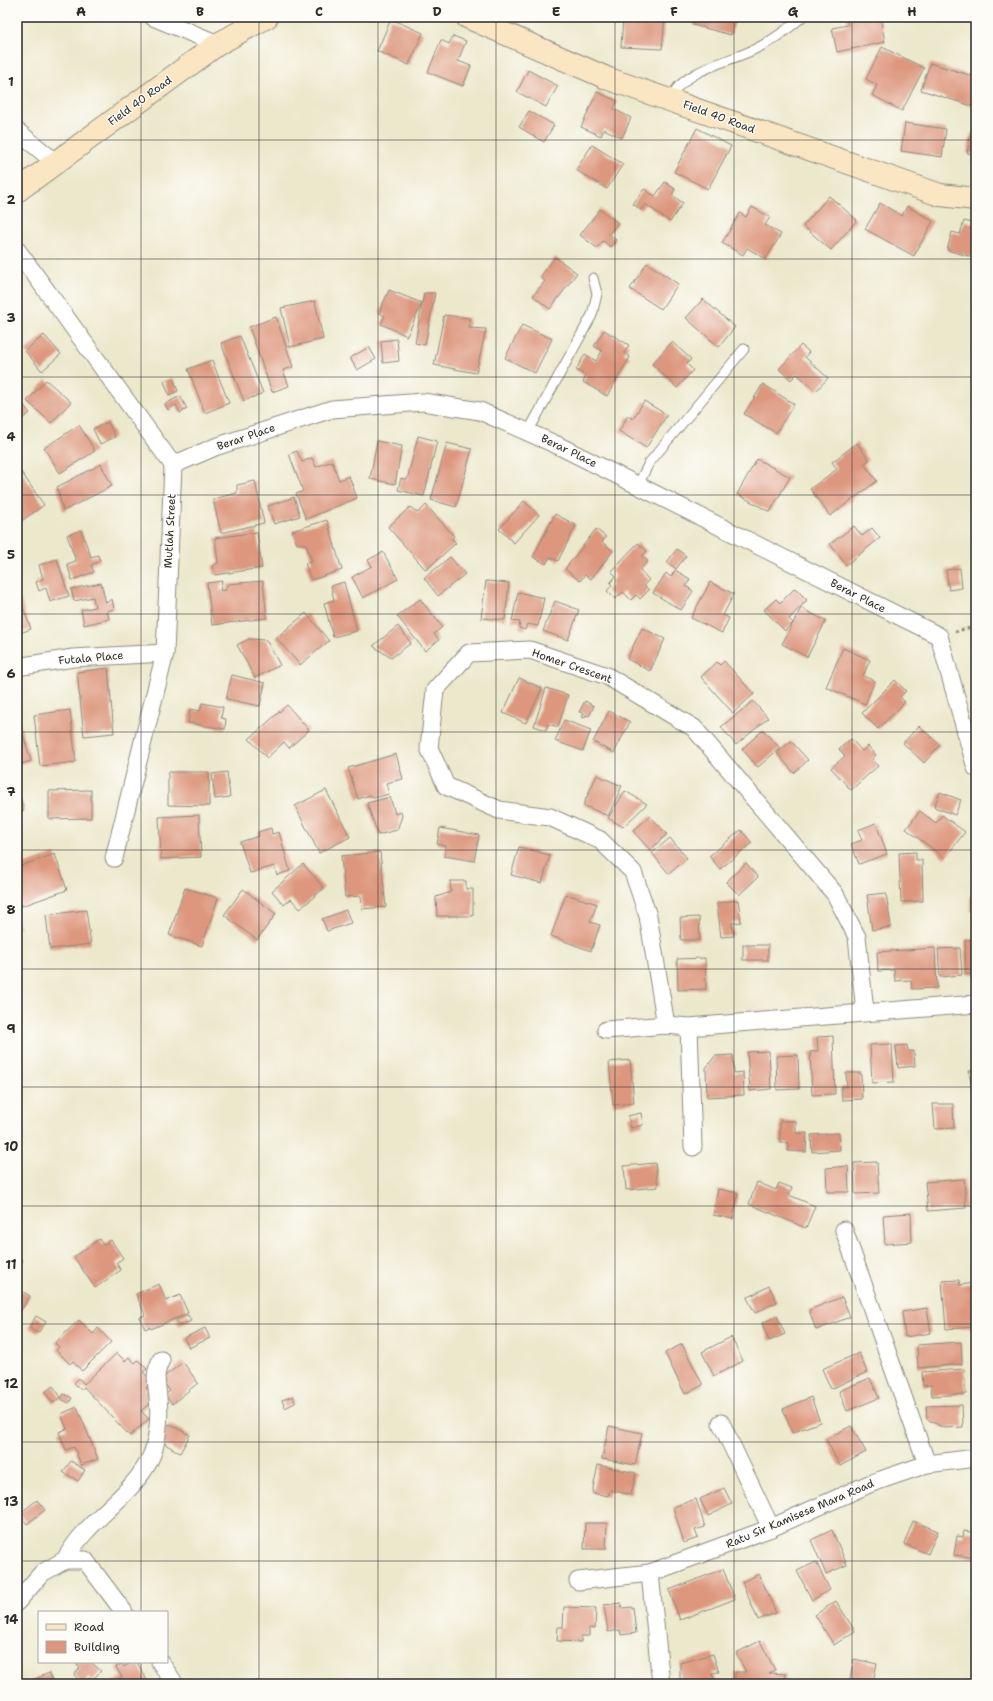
<svg xmlns="http://www.w3.org/2000/svg" width="993" height="1701" viewBox="0 0 993 1701" font-family="'Shantell Sans',sans-serif">
<style>
.building{fill:#dd977e}
.lines{fill:none;stroke-linecap:round;stroke-linejoin:round}
.lane-casing{stroke:#8c8a7c;stroke-width:11}
.street-casing{stroke:#8c8a7c;stroke-width:19}
.secondary-casing{stroke:#8c8a7c;stroke-width:24}
.path{stroke:#8c8a7c;stroke-width:2.5;stroke-dasharray:3 3;stroke-linecap:butt}
.lane{stroke:#fff;stroke-width:9}
.street{stroke:#fff;stroke-width:17}
.secondary{stroke:#fbe6c3;stroke-width:22}
.grid{fill:none;stroke:#2b2b2b;stroke-width:1;stroke-opacity:0.55}
.labels{text-anchor:middle;dominant-baseline:central;stroke-width:3;stroke-linejoin:round;paint-order:stroke}
.street-label{font-size:11px;fill:#2b2b2b;stroke:#fdfcf7}
.neatline{fill:none;stroke:#2b2b2b;stroke-width:1.5}
.grid-label{font-size:13px;text-anchor:middle;font-weight:bold;fill:#2b2b2b}
</style>
<rect width="100%" height="100%" fill="#fdfcf7"/>
<filter id="ink" filterUnits="userSpaceOnUse"><feTurbulence type="fractalNoise" baseFrequency=".025" numOctaves="2"/><feDisplacementMap in="SourceGraphic" scale="8" xChannelSelector="R" yChannelSelector="G"/><feConvolveMatrix kernelMatrix="1 2 1 2 8 2 1 2 1" color-interpolation-filters="sRGB"/></filter>
<filter id="wash" filterUnits="userSpaceOnUse"><feTurbulence type="fractalNoise" baseFrequency=".012" numOctaves="4" result="noise"/><feDisplacementMap in="SourceGraphic" scale="16" xChannelSelector="R" yChannelSelector="G"/><feGaussianBlur stdDeviation="0.9" result="paint"/><feColorMatrix in="noise" values="0 0 0 0 0 0 0 0 0 0 0 0 0 0 0 0 0 1.4 0 .05"/><feComposite in="paint" operator="in"/></filter>
<g filter="url(#wash)">
<rect width="100%" height="100%" fill="#ece8cc"/>
<g id="blocks">
<g class="building">
<path d="M623,17H665L662,49L621,47Z"/>
<path d="M695,17H736L731,35L693,25Z"/>
<path d="M846,17H880L885,42L837,52L832,28L848,25Z"/>
<path d="M391,19L423,33L409,65L377,51Z"/>
<path d="M453,36L466,41L458,61L471,66L463,86L428,72L441,40L449,44Z"/>
<path d="M882,47L924,68L902,111L872,95L877,85L866,79Z"/>
<path d="M930,63L976,77V93L972,106L921,90Z"/>
<path d="M528,70L558,86L546,107L517,92Z"/>
<path d="M597,92L617,101L614,109L631,118L622,138L604,129L601,136L581,127Z"/>
<path d="M529,111L554,125L544,142L519,127Z"/>
<path d="M905,123L946,129L942,157L901,151Z"/>
<path d="M697,128L731,146L708,189L674,172Z"/>
<path d="M971,133L976,134V164L972,163L974,154L967,153Z"/>
<path d="M592,145L623,164L607,189L576,170Z"/>
<path d="M665,182L675,189L672,195L683,203L670,222L645,204L641,210L633,204L644,189L655,196Z"/>
<path d="M829,196L857,220L831,250L803,226Z"/>
<path d="M880,203L902,216L907,206L933,221L914,256L865,229Z"/>
<path d="M752,207L770,217L765,225L781,234L766,259L747,248L743,255L722,243L740,213L746,217Z"/>
<path d="M600,209L618,223L609,234L616,240L610,247L603,241L597,248L580,235Z"/>
<path d="M964,221L976,224V258L947,250L952,232L960,234Z"/>
<path d="M555,257L577,273L550,309L533,296L545,281L540,277Z"/>
<path d="M647,263L678,284L661,309L630,289Z"/>
<path d="M389,290L422,303L407,336L381,324L385,316L379,313Z"/>
<path d="M424,293H435L425,345L415,343Z"/>
<path d="M703,299L735,327L719,347L686,318Z"/>
<path d="M315,301L323,339L290,347L281,308Z"/>
<path d="M444,315L469,318V328L486,329L476,373L434,365Z"/>
<path d="M276,317L293,367L283,370L289,386L272,392L249,327Z"/>
<path d="M522,325L552,339L535,373L505,358Z"/>
<path d="M604,330L629,345L624,353L630,357L607,396L583,382L586,376L576,370L585,354L596,361L602,351L594,346Z"/>
<path d="M44,335L61,354L42,371L25,351Z"/>
<path d="M240,336L263,393L244,401L221,343Z"/>
<path d="M397,339L399,361L383,363L381,341Z"/>
<path d="M672,342L691,359L687,364L693,370L677,388L652,364Z"/>
<path d="M801,345L809,352L805,357L828,378L816,391L797,374L791,380L779,369Z"/>
<path d="M369,347L376,359L357,370L350,358Z"/>
<path d="M212,360L229,403L205,413L188,369Z"/>
<path d="M173,378L178,391L169,395L164,381Z"/>
<path d="M46,380L71,402L51,423L27,401Z"/>
<path d="M763,384L794,404L776,433L744,414Z"/>
<path d="M180,396L187,409L180,413L176,405L168,410L165,404Z"/>
<path d="M17,397L30,413L17,423Z"/>
<path d="M644,401L667,415L646,448L619,431L628,416L633,419Z"/>
<path d="M108,422L115,437L100,444L93,429Z"/>
<path d="M79,425L95,451L60,473L44,448Z"/>
<path d="M418,436L437,441L424,496L398,490L401,478L407,480Z"/>
<path d="M377,441L402,446L395,484L370,479Z"/>
<path d="M447,443L472,449L456,507L431,500Z"/>
<path d="M857,443L869,460L864,464L877,481L830,516L810,489L837,469L832,462Z"/>
<path d="M297,451L302,462L312,458L316,467L332,461L339,480L349,476L357,498L306,519L296,494L303,491L289,454Z"/>
<path d="M757,459L790,477L770,512L737,494Z"/>
<path d="M101,464L112,486L63,511L57,487Z"/>
<path d="M17,466L44,505L17,524Z"/>
<path d="M255,481L264,523L221,533L213,499L237,493V485Z"/>
<path d="M294,497L300,516L274,524L268,506Z"/>
<path d="M524,501L539,515L514,543L499,529Z"/>
<path d="M426,505L454,536L452,539L456,543L426,570L388,527L410,507L418,513Z"/>
<path d="M555,514L576,525L558,561L550,557L546,564L533,557Z"/>
<path d="M327,520L342,570L311,580L305,563L312,562L306,544H297L292,531Z"/>
<path d="M854,526L862,536L872,528L880,538L846,565L830,544Z"/>
<path d="M596,529L606,537L602,542L613,551L591,579L585,575L580,581L565,569Z"/>
<path d="M81,530L91,557L98,555L100,561L91,565L94,572L72,580L67,564L76,561L67,535Z"/>
<path d="M257,532L262,568L215,575L212,566L218,563L215,538Z"/>
<path d="M638,543L647,551L642,556L648,561L640,570L649,580L644,585L649,590L640,599L636,595L631,600L623,592L615,599L607,591L612,585L610,583L616,576L611,571Z"/>
<path d="M677,549L686,556L676,569L667,562Z"/>
<path d="M383,552L398,579L363,598L352,577L372,566L368,560Z"/>
<path d="M450,557L465,574L438,596L424,578Z"/>
<path d="M57,559L69,596L50,602L46,588L39,591L36,582L43,579L39,565Z"/>
<path d="M960,568L962,588L949,590L946,570Z"/>
<path d="M675,570L690,579L686,586L693,591L681,610L653,593L666,573L671,577Z"/>
<path d="M222,581L220,590L225,591L228,584L263,581L267,618L212,625L207,583Z"/>
<path d="M486,581L509,583L505,620L481,618Z"/>
<path d="M344,582L357,631L333,637L324,603L334,600L331,586Z"/>
<path d="M710,582L734,594L723,615L729,618L722,633L691,618Z"/>
<path d="M101,583L106,603L112,599L114,609L107,611L109,619L84,625L81,610L95,607L93,597L74,601L71,589Z"/>
<path d="M795,588L807,600L789,619L793,623L785,631L764,610L776,599L780,603Z"/>
<path d="M17,591L31,629L17,634Z"/>
<path d="M518,592L544,598L538,626L527,624L525,630L519,628L520,622L512,621Z"/>
<path d="M420,599L442,627L434,634L439,640L425,651L397,616Z"/>
<path d="M555,601L579,610L568,640L543,631Z"/>
<path d="M801,608L826,621L807,657L782,644Z"/>
<path d="M306,613L329,641L300,665L276,638Z"/>
<path d="M398,626L411,643L391,658L373,646Z"/>
<path d="M642,628L665,639L650,671L627,659Z"/>
<path d="M249,639L266,640L280,665L255,678L237,645Z"/>
<path d="M843,648L870,660L863,676L875,681L865,704L826,687Z"/>
<path d="M724,661L754,694L733,713L701,677L717,662L720,665Z"/>
<path d="M108,668L114,733L84,736L77,672Z"/>
<path d="M232,675L265,683L260,706L226,699Z"/>
<path d="M519,678L542,688L526,723L503,713Z"/>
<path d="M895,680L906,691L900,697L905,702L878,729L862,713Z"/>
<path d="M546,688L568,695L558,727L548,724L546,730L534,726Z"/>
<path d="M585,701L594,706L589,716L586,715L584,718L582,717L584,713L579,712Z"/>
<path d="M753,701L768,718L736,745L721,727Z"/>
<path d="M202,703L223,707L221,718L226,719L225,729L188,723L190,709L200,711Z"/>
<path d="M287,705L309,730L289,748L284,742L267,758L249,739Z"/>
<path d="M70,710L76,762L40,766L34,715Z"/>
<path d="M609,711L630,722L614,753L593,742Z"/>
<path d="M564,720L591,730L583,751L555,741Z"/>
<path d="M17,721H19L31,761L17,765Z"/>
<path d="M919,726L940,745L924,763L903,743Z"/>
<path d="M763,730L780,748L758,767L742,749Z"/>
<path d="M851,739L862,751L868,746L876,755L872,759L878,766L851,790L831,768L845,756L839,749Z"/>
<path d="M791,741L808,760L794,773L777,753Z"/>
<path d="M396,754L403,779L386,783L389,794L374,798L370,795L358,799L348,768Z"/>
<path d="M168,772H209V806L168,805Z"/>
<path d="M227,772L230,797L215,799L212,774Z"/>
<path d="M597,775L622,786L608,816L583,805Z"/>
<path d="M17,787L24,810L17,812Z"/>
<path d="M91,790V818L49,819V791Z"/>
<path d="M326,790L350,837L319,853L295,806Z"/>
<path d="M625,791L647,804L623,827L608,818Z"/>
<path d="M940,792L961,800L955,815L934,807Z"/>
<path d="M390,797L395,814L401,812L402,816L397,830L378,835L367,803Z"/>
<path d="M920,811L936,823L942,815L965,832L945,858L906,829Z"/>
<path d="M199,815L201,857L161,859L159,817Z"/>
<path d="M650,816L667,834L650,850L633,831Z"/>
<path d="M876,823L887,854L859,864L851,844L862,840L858,830Z"/>
<path d="M271,828L272,834L279,832L290,871L277,875L274,866L250,873L240,842L259,836L258,832Z"/>
<path d="M440,828L479,835L474,861L444,856L446,846L437,844Z"/>
<path d="M741,830L752,843L720,869L709,856Z"/>
<path d="M670,838L687,858L669,874L652,853Z"/>
<path d="M519,847L550,855L542,883L511,875Z"/>
<path d="M380,852L386,907L362,909L361,896L345,897L341,856Z"/>
<path d="M916,852V860H922L923,901L901,902L899,853Z"/>
<path d="M55,854L67,890L22,906L17,892V867Z"/>
<path d="M746,863L758,877L739,895L726,882Z"/>
<path d="M303,864L324,888L300,909L291,899L284,905L272,891Z"/>
<path d="M450,881H466V889H473V916H437L436,897L451,892Z"/>
<path d="M185,888L218,898L202,946L169,935Z"/>
<path d="M243,889L276,914L257,940L224,915Z"/>
<path d="M886,893L891,927L872,930L867,895Z"/>
<path d="M566,894L597,904L590,922L600,925L591,951L551,936Z"/>
<rect x="970" y="895" width="6" height="16"/>
<path d="M738,900L741,922L732,923L734,936L721,937L717,903Z"/>
<path d="M86,910L91,944L50,949L46,915Z"/>
<path d="M346,910L351,923L327,931L322,919Z"/>
<path d="M699,917L700,940H681L680,918Z"/>
<path d="M17,920L21,927L17,929Z"/>
<path d="M976,939V974H966L965,940Z"/>
<rect x="743" y="945" width="25" height="15"/>
<path d="M935,948L937,988L912,989L911,980L895,981L894,970L878,971L877,952Z"/>
<path d="M960,948L962,975L940,977L938,949Z"/>
<path d="M705,958L706,989L678,990L677,959Z"/>
<path d="M833,1036L835,1094L812,1095L810,1052L818,1051L817,1037Z"/>
<path d="M892,1044L894,1082L872,1083L870,1045Z"/>
<path d="M907,1045L908,1051H914L915,1066L898,1068L896,1046Z"/>
<path d="M769,1051L771,1089L750,1091L747,1052Z"/>
<path d="M733,1055L734,1073L743,1072L744,1095L707,1097L706,1068L715,1056Z"/>
<path d="M798,1055L799,1089L777,1090L776,1056Z"/>
<path d="M630,1060L634,1103L613,1105L609,1062Z"/>
<path d="M976,1070V1097L973,1098L969,1071Z"/>
<path d="M846,1073H861L862,1099L842,1100L841,1087H847Z"/>
<path d="M933,1104H953L954,1128L935,1129Z"/>
<path d="M971,1107H976V1131L973,1132Z"/>
<path d="M641,1113L643,1125L631,1128L628,1116Z"/>
<path d="M780,1121H796V1133H807L806,1152L788,1151V1143H780Z"/>
<path d="M839,1133L840,1150L812,1152L811,1135Z"/>
<path d="M877,1162L879,1193L855,1194L854,1163Z"/>
<path d="M655,1163L658,1187L626,1190L624,1166Z"/>
<path d="M848,1166L849,1192H827L826,1168Z"/>
<path d="M964,1179L966,1208L928,1211L925,1182Z"/>
<path d="M757,1182L776,1190L779,1183L792,1188L789,1195L815,1206L806,1228L749,1204Z"/>
<path d="M718,1189L738,1193L733,1219L713,1215Z"/>
<path d="M911,1213L912,1242L885,1244L883,1215Z"/>
<path d="M99,1239L103,1245L111,1240L123,1258L116,1263L121,1270L95,1288L74,1257Z"/>
<path d="M17,1256L23,1260L17,1270Z"/>
<path d="M959,1280L960,1285L973,1283L976,1327L946,1329L942,1281Z"/>
<path d="M159,1284L166,1301L180,1295L188,1313L151,1329L150,1327L145,1329L140,1317L145,1315L136,1294Z"/>
<path d="M769,1286L777,1302L755,1313L747,1298Z"/>
<path d="M17,1288L30,1296L17,1317Z"/>
<path d="M842,1297L850,1317L816,1330L809,1310Z"/>
<path d="M927,1308L931,1333L905,1337L902,1312Z"/>
<path d="M188,1315L191,1321L179,1326L176,1320Z"/>
<path d="M36,1316L46,1322L38,1333L29,1328Z"/>
<path d="M777,1316L785,1334L769,1341L762,1323Z"/>
<path d="M79,1320L93,1334L98,1328L111,1342L82,1371L73,1361L70,1364L56,1350L59,1347L55,1343Z"/>
<path d="M205,1328L210,1338L189,1348L184,1338Z"/>
<path d="M731,1337L743,1361L714,1376L702,1352Z"/>
<path d="M961,1342L962,1364L918,1368L917,1345Z"/>
<path d="M682,1344L703,1385L685,1394L665,1353Z"/>
<path d="M117,1353L125,1361L129,1357L135,1363L138,1360L147,1369L143,1372L152,1381L146,1388L155,1398L141,1411L149,1419L130,1436L84,1387L81,1390L74,1383L79,1378L84,1384Z"/>
<path d="M859,1353L867,1372L831,1389L822,1369Z"/>
<path d="M183,1362L198,1383L172,1404L165,1395L170,1391L161,1379Z"/>
<path d="M964,1369L966,1394L932,1396L931,1385L923,1386L922,1372Z"/>
<path d="M870,1378L879,1398L847,1411L839,1391Z"/>
<path d="M53,1386L61,1397L53,1403L45,1392Z"/>
<path d="M64,1394L72,1398L69,1403L61,1399Z"/>
<path d="M293,1396L295,1403L285,1408L282,1400Z"/>
<path d="M811,1397L820,1422L792,1433L783,1409Z"/>
<path d="M962,1405L963,1427L944,1428L927,1419L926,1406Z"/>
<path d="M77,1407L98,1459L81,1465L74,1447L66,1450L59,1432L67,1429L61,1414Z"/>
<path d="M169,1424L190,1435L180,1453L160,1441Z"/>
<path d="M609,1426L642,1433L635,1465L602,1459Z"/>
<path d="M851,1426L866,1452L840,1466L826,1439Z"/>
<path d="M71,1461L85,1470L78,1481L63,1472Z"/>
<path d="M598,1465L636,1473L631,1495L610,1490L608,1496L592,1493Z"/>
<path d="M724,1488L732,1504L708,1516L700,1499Z"/>
<path d="M696,1499L705,1527L695,1530L698,1538L684,1543L673,1507Z"/>
<path d="M37,1500L45,1510L27,1524L19,1514Z"/>
<path d="M913,1521L938,1531L928,1554L904,1544Z"/>
<path d="M585,1523H607L606,1549H584Z"/>
<path d="M832,1530L847,1565L826,1574L811,1540Z"/>
<path d="M964,1531L976,1533V1558L954,1555L957,1536L963,1537Z"/>
<path d="M816,1562L830,1590L812,1600L797,1571Z"/>
<path d="M723,1569L735,1599L680,1620L669,1590Z"/>
<path d="M759,1574L776,1613L758,1620L742,1582Z"/>
<path d="M836,1601L855,1631L834,1645L815,1615Z"/>
<path d="M621,1603L622,1608L633,1607L636,1633L621,1635L620,1630L608,1632L604,1605Z"/>
<path d="M564,1607L596,1608L595,1629L589,1628V1636H581V1642L557,1641L558,1627H563Z"/>
<path d="M760,1641L775,1670L769,1673L786,1674L785,1684H735V1672H746L736,1653Z"/>
<path d="M713,1654L719,1672L712,1673L716,1684H680V1663Z"/>
<path d="M854,1659L877,1664L873,1681L882,1682L881,1684H849Z"/>
<path d="M74,1662H91L101,1671L92,1680L90,1677L83,1684L74,1675L80,1668Z"/>
<path d="M132,1662H137L149,1684H110L122,1677L116,1667L122,1664L124,1667Z"/>
<path d="M49,1673L54,1684H24Z"/>
</g>
</g>
</g>
<g filter="url(#ink)">
<use href="#blocks" fill-opacity="0" stroke="#8c8a7c" stroke-width="1"/>
<g class="lines">
<defs>
<g id="lane">
<path d="M670,99C683,70 726,63 753,50C771,42 787,30 802,17"/>
<path d="M528,432L592,315L597,294L593,278"/>
<path d="M638,485L649,463L744,349"/>
</g>
<g id="street">
<path d="M153,17L218,44"/>
<path d="M17,131L56,163"/>
<path d="M17,250L173,465L165,653L114,858"/>
<path d="M173,465L215,447L332,409L423,402L480,411L557,445L939,636L976,768"/>
<path d="M17,667L73,658L165,653"/>
<path d="M666,1025L648,916L633,872L600,840L550,817L499,810L446,786L429,748L435,690L469,653L530,650L607,676L694,728L835,894L857,937L865,1011"/>
<path d="M689,1027L693,1147"/>
<path d="M606,1030L666,1025L689,1027L976,1004"/>
<path d="M844,1230L927,1464"/>
<path d="M721,1423L771,1528"/>
<path d="M65,1560C87,1519 129,1499 149,1461C158,1444 160,1417 158,1398C157,1381 153,1376 161,1360"/>
<path d="M650,1573L661,1684"/>
<path d="M578,1581L650,1573L771,1528L869,1484L927,1464L976,1458"/>
<path d="M17,1602L42,1573L65,1560H85L124,1612"/>
<path d="M160,1662L175,1684"/>
</g>
<g id="secondary">
<path d="M467,17L609,79L940,195L976,199"/>
<path d="M17,191L218,44L267,17"/>
</g>
</defs>
<use href="#lane" class="lane-casing"/>
<use href="#street" class="street-casing"/>
<use href="#secondary" class="secondary-casing"/>
<path class="path" d="M955,632L976,626"/>
<use href="#lane" class="lane"/>
<use href="#street" class="street"/>
<use href="#secondary" class="secondary"/>
</g>
</g>
<path class="grid" d="M141,17V1612M259,17V1684M378,17V1684M496,17V1684M615,17V1684M734,17V1684M852,17V1684M17,140H976M17,259H976M17,377H976M17,495H976M17,614H976M17,732H976M17,850H976M17,969H976M17,1087H976M17,1206H976M17,1324H976M17,1442H976M17,1561H976M141,1662V1684"/>
<g class="labels">
<g class="street-label">
<text transform="translate(140 101) rotate(-36)">Field 40 Road</text>
<text transform="translate(719 117) rotate(20)">Field 40 Road</text>
<text transform="translate(246 437) rotate(-19)">Berar Place</text>
<text transform="translate(569 451) rotate(26)">Berar Place</text>
<text transform="translate(170 531) rotate(-87)">Mutlah Street</text>
<text transform="translate(858 596) rotate(27)">Berar Place</text>
<text transform="translate(91 658) rotate(-5)">Futala Place</text>
<text transform="translate(572 666) rotate(19)">Homer Crescent</text>
<text transform="translate(800 1514) rotate(-23)">Ratu Sir Kamisese Mara Road</text>
</g>
</g>
<rect width="993" height="1701" fill="none" stroke="#fdfcf7" stroke-width="44"/>
<rect x="38" y="1611" width="130" height="52" fill="#fdfcf7" stroke="#a9a8a5"/>
<rect x="46" y="1624" width="20" height="6" fill="#fbe6c3" stroke="#a9a8a5"/>
<text x="74" y="1631" font-size="12" fill="#2b2b2b">Road</text>
<rect x="46" y="1641" width="20" height="12" fill="#dd977e" stroke="#a9a8a5"/>
<text x="74" y="1651" font-size="12" fill="#2b2b2b">Building</text>
<rect x="22" y="22" width="949" height="1657" class="neatline"/>
<g class="grid-label">
<text x="81" y="16">A</text>
<text x="200" y="16">B</text>
<text x="319" y="16">C</text>
<text x="437" y="16">D</text>
<text x="556" y="16">E</text>
<text x="674" y="16">F</text>
<text x="793" y="16">G</text>
<text x="912" y="16">H</text>
<text x="11" y="86">1</text>
<text x="11" y="204">2</text>
<text x="11" y="322">3</text>
<text x="11" y="441">4</text>
<text x="11" y="559">5</text>
<text x="11" y="678">6</text>
<text x="11" y="796">7</text>
<text x="11" y="914">8</text>
<text x="11" y="1033">9</text>
<text x="11" y="1151">10</text>
<text x="11" y="1269">11</text>
<text x="11" y="1388">12</text>
<text x="11" y="1506">13</text>
<text x="11" y="1624">14</text>
</g>
</svg>
